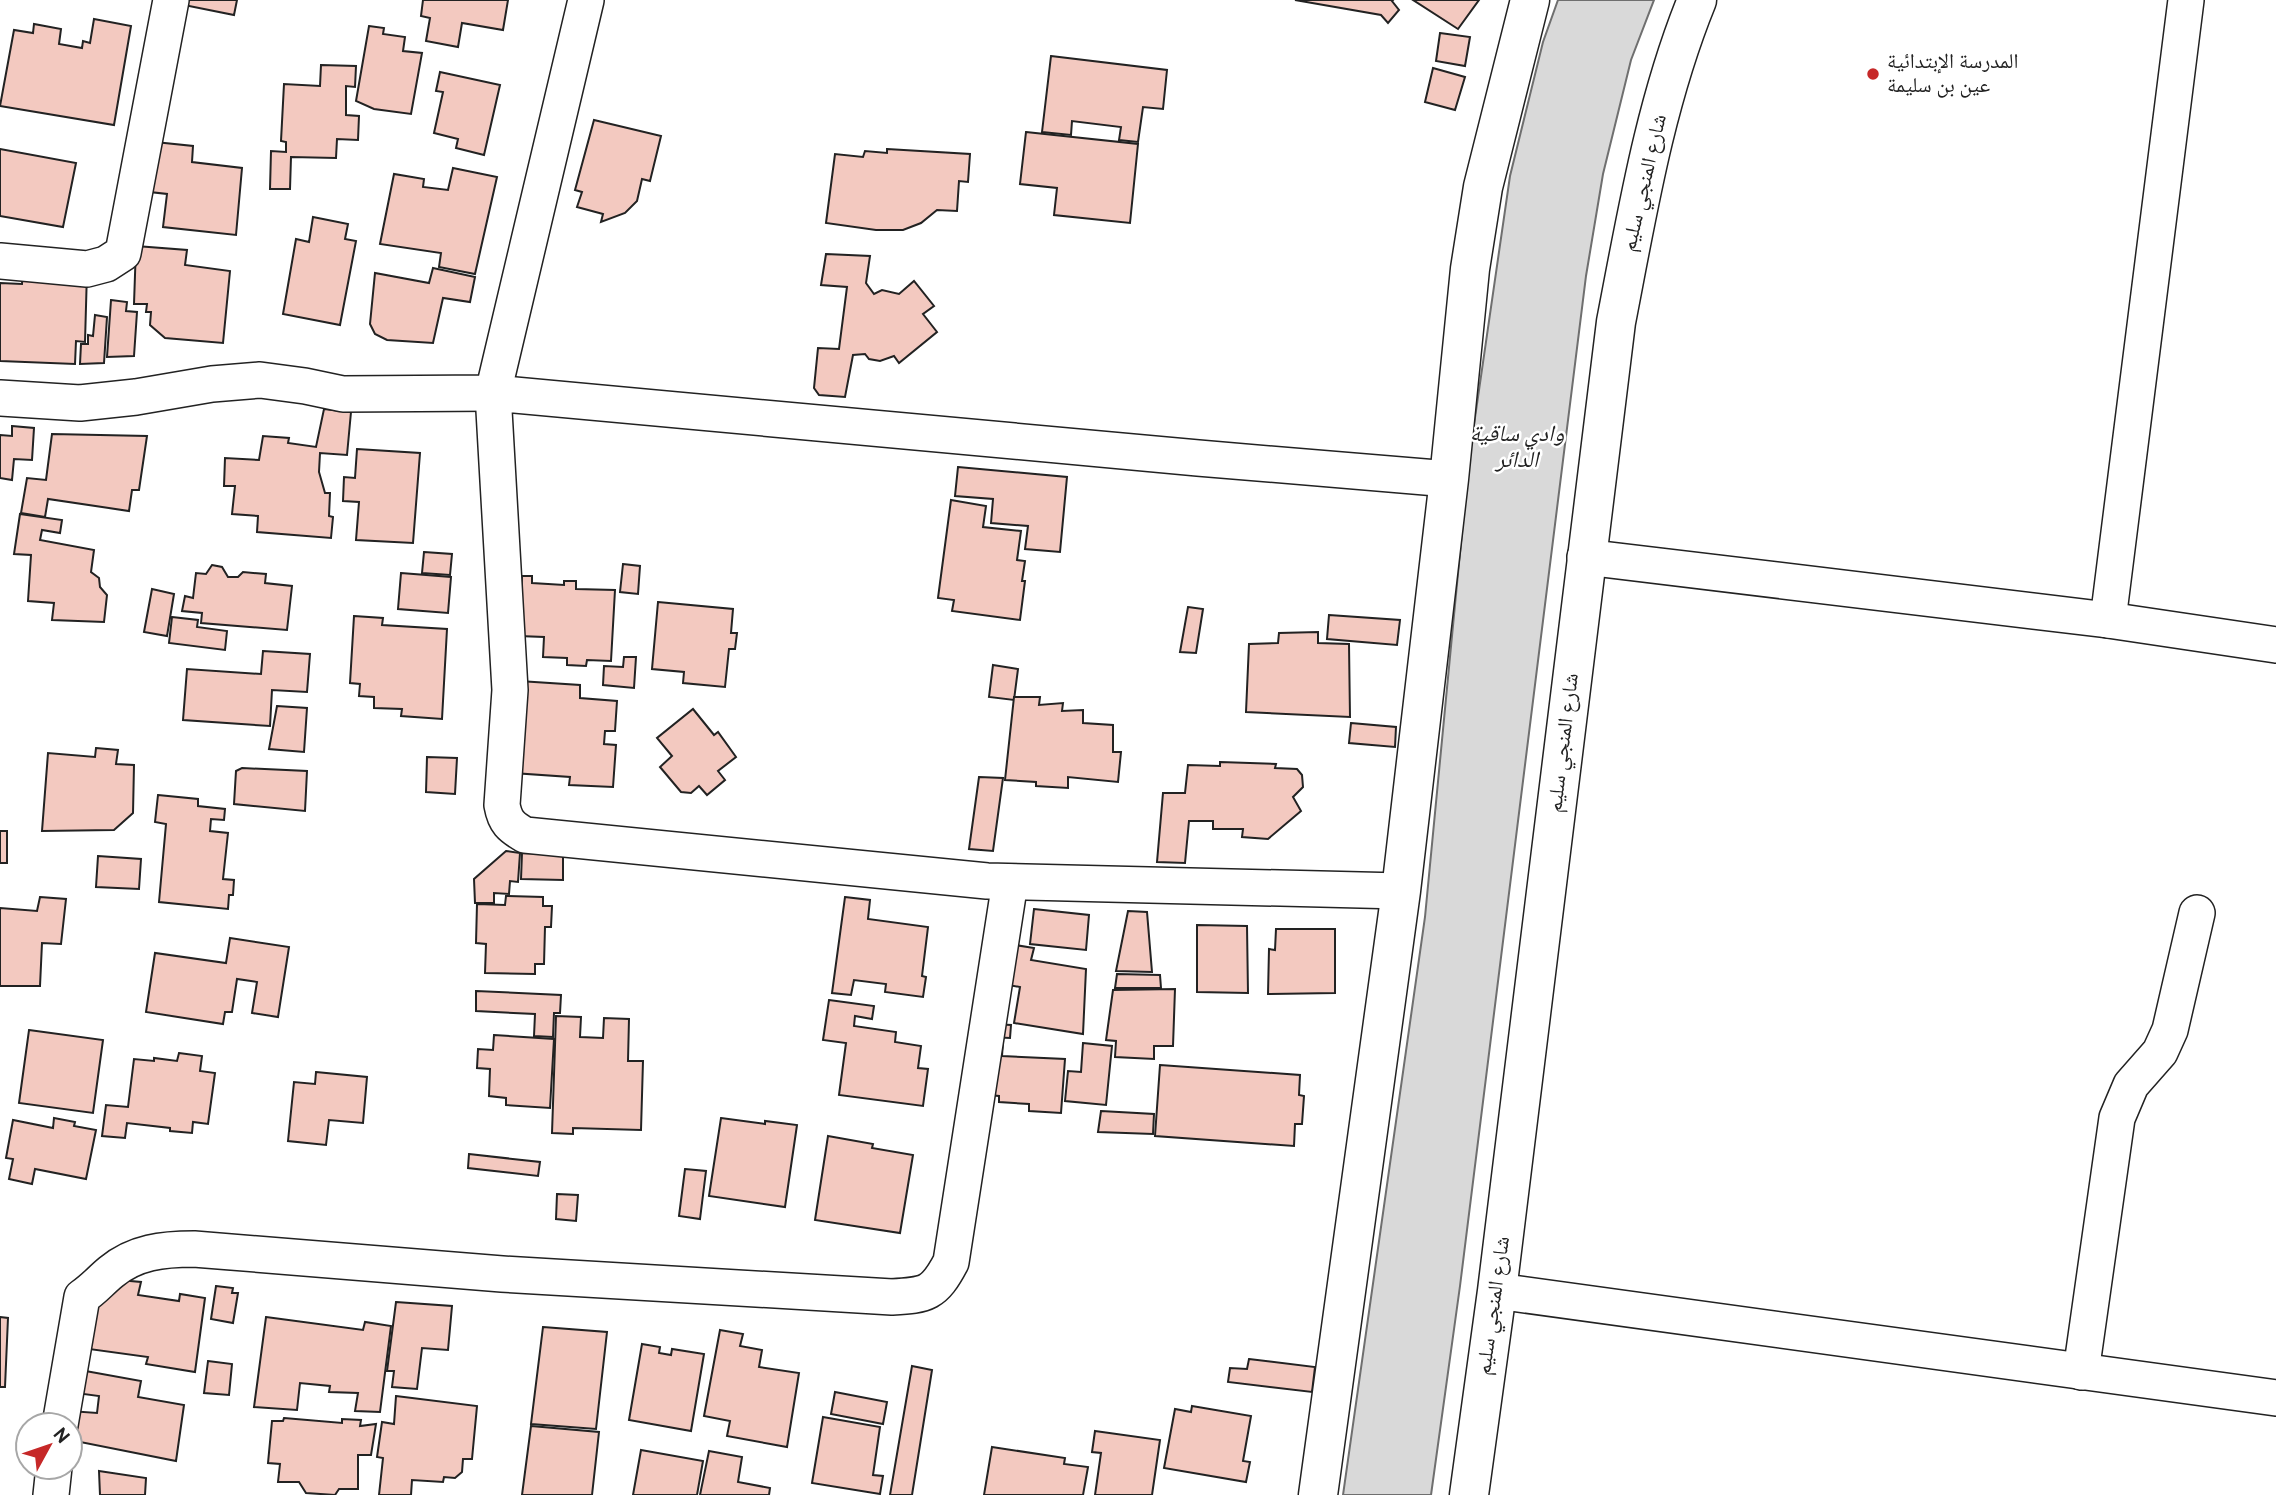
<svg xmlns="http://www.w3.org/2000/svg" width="2276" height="1495" viewBox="0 0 2276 1495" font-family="Overpass,'Noto Naskh Arabic',sans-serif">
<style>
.water{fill:#d9d9d9;stroke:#6f6f6f;stroke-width:2}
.building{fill:#f3c9c0;stroke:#222;stroke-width:2}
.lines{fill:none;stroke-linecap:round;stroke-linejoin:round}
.minor-casing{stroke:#222;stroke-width:38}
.secondary-casing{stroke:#222;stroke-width:41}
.minor{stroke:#fff;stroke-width:35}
.secondary{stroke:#fff;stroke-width:38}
.poi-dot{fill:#c62828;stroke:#fff;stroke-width:2.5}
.labels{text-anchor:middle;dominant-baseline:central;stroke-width:5;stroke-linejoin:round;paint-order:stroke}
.poi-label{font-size:21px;fill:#222;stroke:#fff;text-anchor:start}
.street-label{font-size:21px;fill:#222;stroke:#fff}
.water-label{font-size:23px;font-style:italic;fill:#222;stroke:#fff}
</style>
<rect width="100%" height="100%" fill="#fff"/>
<path class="water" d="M1558,0H1654L1631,60L1603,174L1586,276L1460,1286L1431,1495H1343L1425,917L1469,459L1510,176L1543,42Z"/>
<g class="building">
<path d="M185,0H237L234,15L184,5Z"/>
<path d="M423,0H508L503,30L462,23L458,47L426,41L430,18L421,16Z"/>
<path d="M1295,0H1393L1392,1L1399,10L1388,23L1381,15Z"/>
<path d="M1413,0H1479L1458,29Z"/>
<path d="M94,19L131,26L114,125L0,106L14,30L33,33L34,24L61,29L59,44L82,48L83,41L90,43Z"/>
<path d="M369,26L384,28L383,34L405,37L403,51L422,53L411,114L374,109L356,101Z"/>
<path d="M1440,33L1470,37L1465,66L1436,61Z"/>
<path d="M1051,56L1167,70L1163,109L1143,107L1138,142L1119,140L1121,127L1072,121L1071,135L1042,132Z"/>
<path d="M321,65L356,66L355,87L346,86V115L359,116L358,140L337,139L336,158L291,157L290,189H270L271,151L286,152V142L281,141L284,84L320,86Z"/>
<path d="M1433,68L1465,77L1455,110L1425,102Z"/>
<path d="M440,72L500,85L484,155L456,148L458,139L434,133L443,92L436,91Z"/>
<path d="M594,120L661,136L650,181L642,179L637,201L625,213L601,222L603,214L577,207L582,192L575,190Z"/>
<path d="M1026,132L1138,144L1130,223L1054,215L1057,188L1020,184Z"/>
<path d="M155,142L193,146L192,162L242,168L236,235L163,227L167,194L150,192Z"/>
<path d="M0,149L76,163L63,227L0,216Z"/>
<path d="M887,149L970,154L968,182L959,181L957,211L937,210L921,223L903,230H876L826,223L835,154L863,157L865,151L887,153Z"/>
<path d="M453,168L497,177L475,274L439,267L441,253L380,244L394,174L424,179L423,187L448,190Z"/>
<path d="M313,217L348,224L345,239L356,241L340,325L283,314L296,239L309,242Z"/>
<path d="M136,246L187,250L185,265L230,271L223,343L165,338L150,325L151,312H146L147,304H134Z"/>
<path d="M826,254L870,256L866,283L874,294L882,290L899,294L914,281L934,306L923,314L937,332L899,363L894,356L880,361L869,359L865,354L853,355L845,397L819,395L814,388L818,348L839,349L847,287L821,285Z"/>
<path d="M433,268L475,277L470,302L443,298L433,343L387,340L375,334L370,324L375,273L429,283Z"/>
<path d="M23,269L87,271L85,342L76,341L75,364L0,361V283L22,284Z"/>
<path d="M111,300L127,302L126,311L137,312L134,356L107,357Z"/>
<path d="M95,315L107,317L104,363L80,364L81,344H88V335L93,336Z"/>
<path d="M324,409L351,412L347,455L320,453L319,472L325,493H330L329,516L333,517L331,538L257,532L258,516L232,514L235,486H224L225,458L259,460L263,436L289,438L288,443L316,447Z"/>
<path d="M12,426L34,428L32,460L14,459L12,480L0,478V435L12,436Z"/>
<path d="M52,434L147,436L139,490H132L129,511L48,499L45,517L21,513L27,478L46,480Z"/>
<path d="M357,449L420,453L413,543L356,540L359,502L343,501L344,477L355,478Z"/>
<path d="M958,467L1067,477L1060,552L1025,549L1028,526L991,523L993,499L955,496Z"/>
<path d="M951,500L986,506L983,527L1021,531L1017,560L1025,561L1022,581H1025L1020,620L952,611L954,600L938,598Z"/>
<path d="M20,514L62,520L60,533L42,530L40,540L94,550L91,572L99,578L100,587L107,595L104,622L52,620L54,603L28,601L31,555L14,554Z"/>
<path d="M424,552L452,554L450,575L422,573Z"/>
<path d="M623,564L640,566L638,594L620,592Z"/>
<path d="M212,565L222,567L228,577H238L243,572L266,574L265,583L292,586L287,630L201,623L202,613L182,611L185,596L193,598L196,573L206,574Z"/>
<path d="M401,573L451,577L448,613L398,609Z"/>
<path d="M522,576H532V583L564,585V581H576V589L615,590L611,661L587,660L586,666L567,665V658L543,657L544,637L519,636Z"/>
<path d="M152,589L174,594L167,636L144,632Z"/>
<path d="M658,602L733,609L731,633H737L735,649H729L725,687L683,683L684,672L652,669Z"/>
<path d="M1188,607L1203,609L1196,653L1180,652Z"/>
<path d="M1329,615L1400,620L1397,645L1327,639Z"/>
<path d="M354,616L383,618L382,625L447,629L442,719L401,716L402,709L374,708V697L359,696L360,684L350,683Z"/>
<path d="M172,617L198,620L197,627L227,631L225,650L169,643Z"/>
<path d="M1318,632V643L1349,644L1350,717L1246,712L1249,644L1278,643L1279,633Z"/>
<path d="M263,651L310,654L307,692L272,690L270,726L183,720L187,669L261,674Z"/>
<path d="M624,657H636L634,688L603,685L604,666L623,667Z"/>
<path d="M993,665L1018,669L1014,700L989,697Z"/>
<path d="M519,681L580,685V698L617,701L615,731H605L604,744L616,745L613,787L569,785L570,777L513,773Z"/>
<path d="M1014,697H1040L1039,705L1063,703L1062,711L1083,710V723L1113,725V752H1121L1118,782L1068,777V788L1036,786V782L1005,780Z"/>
<path d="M277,706L307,708L304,752L269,749Z"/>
<path d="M693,709L714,735L718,732L736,757L718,771L725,780L707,795L699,786L691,793L681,792L660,767L672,756L657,738Z"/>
<path d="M1351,723L1396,727L1395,747L1349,743Z"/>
<path d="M96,748L118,750L116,764L134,765L133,813L114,830L42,831L48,753L95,757Z"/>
<path d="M427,757L457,758L455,794L426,792Z"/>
<path d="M1220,762L1276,764L1275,768L1297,769L1302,775L1303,787L1293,797L1301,811L1268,839L1242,837L1243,829H1213V821H1189L1185,863L1157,862L1163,793H1185L1188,765L1220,766Z"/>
<path d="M242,768L307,771L305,811L234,804L236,771Z"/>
<path d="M979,777L1003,778L993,851L969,849Z"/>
<path d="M158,795L198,799V806L225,809L224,820L211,819L210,831L228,833L223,879L234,880L233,895H229L228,909L159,902L166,824L155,822Z"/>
<rect x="0" y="831" width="7" height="32"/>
<path d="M506,851L520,853L518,882L510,881L509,894L494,893V903H475L474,879Z"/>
<path d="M522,853L563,854V880L521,879Z"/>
<path d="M98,856L141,859L139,889L96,887Z"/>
<path d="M506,896L543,897V906H552L551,927H545L544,964H535V974L485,973L486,944L476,943L477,904L505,905Z"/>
<path d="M40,897L66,899L61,944L42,943L40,986H0V908L37,911Z"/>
<path d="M845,897L870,900L868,919L928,927L922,976L926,977L923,997L885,992L886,984L854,980L851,995L832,993Z"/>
<path d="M1034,909L1089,915L1086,950L1030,944Z"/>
<path d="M1128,911L1147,912L1152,972L1116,971Z"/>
<path d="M1197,925L1247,926L1248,993L1197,992Z"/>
<path d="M1276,929H1335V993L1268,994L1269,949L1275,950Z"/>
<path d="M230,938L289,947L278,1017L252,1013L257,982L237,979L232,1012H225L223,1024L146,1012L155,953L226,963Z"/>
<path d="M1009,944L1034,948L1031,960L1086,969L1083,1034L1014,1023L1020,987L1003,984Z"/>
<path d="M1117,974L1160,975L1161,988H1115Z"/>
<path d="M1175,989L1173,1046H1154V1059L1115,1057L1116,1041L1106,1040L1113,990Z"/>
<path d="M476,991L561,995L560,1013H554L553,1037L534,1036L535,1014L476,1011Z"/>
<path d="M829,1000L874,1006L872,1019L855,1016L854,1026L896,1032L895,1042L921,1046L918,1068L928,1069L923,1106L839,1095L846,1043L823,1040Z"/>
<path d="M556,1016L581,1017L580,1037L603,1038L604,1018L629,1019L628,1061H643L641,1130L573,1128V1134L552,1133Z"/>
<path d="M992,1024L1011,1025L1010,1038L990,1037Z"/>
<path d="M29,1030L103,1040L93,1113L19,1103Z"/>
<path d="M494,1035L554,1039L550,1108L506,1105V1098L489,1096L490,1069L477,1068L478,1049L493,1050Z"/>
<path d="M992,1041L1003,1042L1002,1056L1065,1059L1061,1113L1029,1111V1104L999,1102V1096L988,1095Z"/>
<path d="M1083,1043L1112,1046L1106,1105L1065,1101L1068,1071L1081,1072Z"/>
<path d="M179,1053L202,1056L200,1071L215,1073L208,1124L193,1122L192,1133L170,1131V1128L127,1123L125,1138L102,1136L106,1105L128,1107L134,1059L154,1061V1058L177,1061Z"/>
<path d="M1160,1065L1300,1075L1299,1095L1304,1096L1302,1124H1295L1294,1146L1155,1136Z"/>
<path d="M316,1072L367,1077L363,1123L329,1120L326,1145L288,1141L294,1082L315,1084Z"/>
<path d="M1101,1111L1154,1114L1153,1134L1098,1132Z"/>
<path d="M54,1118L75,1122L74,1126L96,1130L86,1179L35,1169L32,1184L9,1179L13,1159L6,1158L13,1120L53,1128Z"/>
<path d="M721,1118L765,1124V1121L797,1125L785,1207L709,1196Z"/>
<path d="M828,1136L873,1144L872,1148L913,1155L900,1233L815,1220Z"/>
<path d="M469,1154L540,1162L538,1176L468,1168Z"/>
<path d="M685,1169L706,1171L700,1219L679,1216Z"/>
<path d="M557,1194L578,1195L576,1221L556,1219Z"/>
<path d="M119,1280L141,1282L138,1295L179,1301L180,1294L205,1298L195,1372L146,1364L148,1357L89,1349L101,1288Z"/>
<path d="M216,1286L233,1288L232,1293H238L233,1323L211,1319Z"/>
<path d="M396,1302L452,1306L448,1350L422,1348L417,1389L392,1387L394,1371H387Z"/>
<path d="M0,1317L8,1318L5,1387H0Z"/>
<path d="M266,1317L363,1330L365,1322L391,1326L380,1412L355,1411L358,1393L329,1392L330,1386L300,1383L297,1410L254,1407Z"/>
<path d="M543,1327L607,1332L596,1429L531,1424Z"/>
<path d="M720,1330L743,1334L740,1346L762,1350L759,1367L799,1373L787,1447L727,1436L730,1421L704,1416Z"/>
<path d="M642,1344L660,1347L659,1353L671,1355L672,1349L704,1354L691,1431L629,1420Z"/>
<path d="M1249,1359L1315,1367L1312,1392L1228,1382L1230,1368L1247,1369Z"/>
<path d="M208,1361L232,1364L229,1395L204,1393Z"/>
<path d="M912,1366L932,1370L912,1495H890Z"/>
<path d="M80,1370L141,1381L138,1397L184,1405L176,1461L70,1440V1411L97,1413L99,1396L76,1393Z"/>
<path d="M835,1392L887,1402L883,1424L831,1414Z"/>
<path d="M396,1396L477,1406L472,1459H463L462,1472L455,1478L444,1477L443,1482L412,1480L411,1495H379L383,1458L377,1457L382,1422L394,1424Z"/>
<path d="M1192,1406L1251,1416L1243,1461L1250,1462L1246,1482L1164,1468L1175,1409L1191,1412Z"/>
<path d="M823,1417L880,1427L873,1475L883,1476L880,1494L812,1483Z"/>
<path d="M284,1418L342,1423V1419L361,1420L360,1426L376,1424L371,1455H358V1489H339L335,1495L306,1493L299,1482H278L280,1464L268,1463L272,1421H283Z"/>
<path d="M531,1426L599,1432L592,1495H522Z"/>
<path d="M1095,1431L1160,1440L1152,1495H1095L1101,1453L1092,1452Z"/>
<path d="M992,1447L1065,1458L1064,1464L1088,1467L1083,1495H984Z"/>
<path d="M641,1450L703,1461L697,1495H633Z"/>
<path d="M709,1451L742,1457L738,1482L770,1488L769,1495H700Z"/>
<path d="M99,1471L146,1478L145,1495H100Z"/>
</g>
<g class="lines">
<defs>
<g id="minor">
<path d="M0,261L87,269L106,264L123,253L171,0"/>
<path d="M0,398L80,403L136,397L212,384L260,380L305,386L343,394L493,393L586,0"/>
<path d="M1585,557L2108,620L2276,645"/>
<path d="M2108,620L2186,0"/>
<path d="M1401,891L987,881L525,835C511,827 505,822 502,805L510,690L493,393L1198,458L1449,479"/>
<path d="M1497,1291L2276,1398"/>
<path d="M2081,1372L2117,1118L2131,1085L2160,1052L2170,1030L2197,913"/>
<path d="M60,1425L82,1297C95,1288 100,1281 111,1272C135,1252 163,1249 194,1249L502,1274L892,1297C927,1295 934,1294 951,1262L1010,882"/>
<path d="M51,1495L54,1467"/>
</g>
<g id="secondary">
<path d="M1318,1495L1401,891L1449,479L1470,269L1483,187L1530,0"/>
<path d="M1469,1495L1497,1291L1616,322C1637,214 1655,103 1697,0"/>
</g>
</defs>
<use href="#minor" class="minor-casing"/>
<use href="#secondary" class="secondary-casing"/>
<use href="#minor" class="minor"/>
<use href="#secondary" class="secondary"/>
</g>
<circle class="poi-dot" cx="1873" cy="74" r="7"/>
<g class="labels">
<g class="poi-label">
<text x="1887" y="62">المدرسة الإبتدائية<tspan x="1887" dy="24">عين بن سليمة</tspan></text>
</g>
<g class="street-label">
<text transform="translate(1645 183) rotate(-77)">شارع المنجي سليم</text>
<text transform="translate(1564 743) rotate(-83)">شارع المنجي سليم</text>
<text transform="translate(1494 1306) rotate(-82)">شارع المنجي سليم</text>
</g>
<g class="water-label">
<text x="1517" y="435">وادي ساقية<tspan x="1517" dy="26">الدائر</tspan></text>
</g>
</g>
<g transform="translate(49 1446) rotate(50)"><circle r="33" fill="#ffffff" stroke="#a7a7a7" stroke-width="2"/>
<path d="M0-5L12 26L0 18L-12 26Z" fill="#c62828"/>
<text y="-10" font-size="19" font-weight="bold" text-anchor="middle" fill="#222222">N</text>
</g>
</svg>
